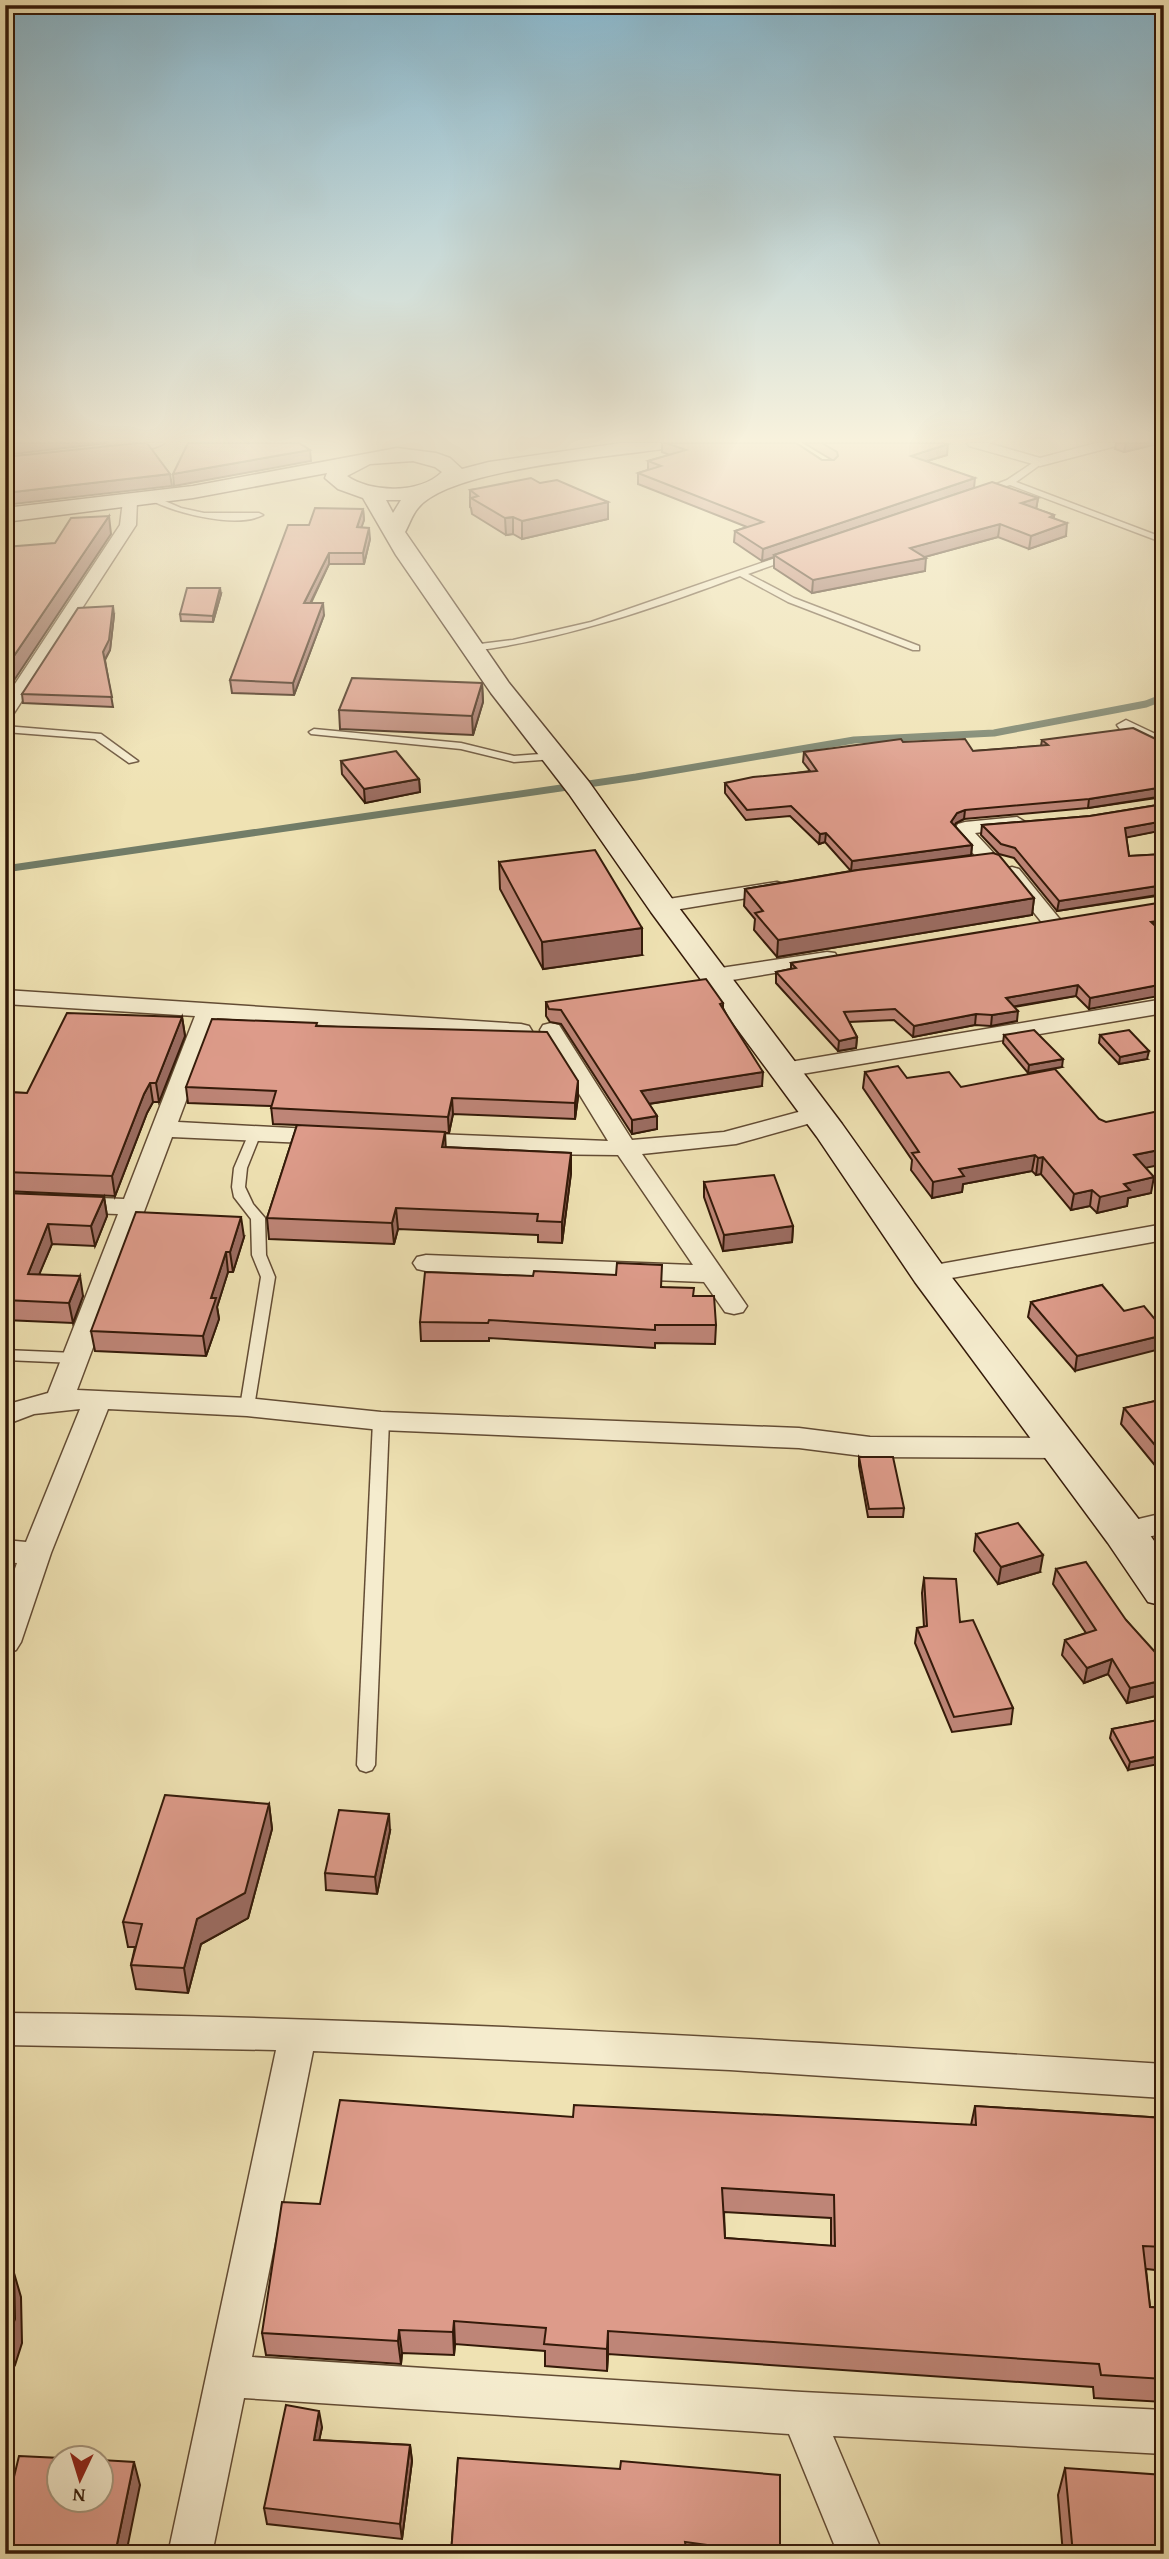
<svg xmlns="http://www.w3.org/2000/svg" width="1169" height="2559" viewBox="0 0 1169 2559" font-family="'Gentium Book Plus',serif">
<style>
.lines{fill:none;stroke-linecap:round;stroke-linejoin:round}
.stream{stroke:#727d68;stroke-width:7}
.lane-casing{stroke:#634c34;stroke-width:3}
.street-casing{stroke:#634c34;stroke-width:3}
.secondary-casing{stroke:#341a09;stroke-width:3}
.lane{fill:#f5ecce;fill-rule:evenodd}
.street{fill:#f5ecce;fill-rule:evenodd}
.secondary{fill:#f5ecce;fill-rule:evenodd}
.wall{fill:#be8577;stroke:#341a09;stroke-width:2;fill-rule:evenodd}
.shaded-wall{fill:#9b6c61;stroke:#341a09;stroke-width:2}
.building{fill:#dd9b8a;stroke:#341a09;stroke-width:2;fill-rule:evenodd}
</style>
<rect width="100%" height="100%" fill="#efe2b3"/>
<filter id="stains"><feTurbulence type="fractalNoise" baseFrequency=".00286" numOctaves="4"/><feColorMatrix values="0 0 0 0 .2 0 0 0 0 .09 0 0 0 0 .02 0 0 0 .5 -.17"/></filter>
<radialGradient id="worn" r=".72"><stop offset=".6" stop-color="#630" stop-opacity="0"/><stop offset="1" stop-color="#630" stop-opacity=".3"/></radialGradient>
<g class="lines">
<path class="stream" d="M5,869L636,777L854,740L994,733L1146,704L1164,697"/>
<defs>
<g id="lane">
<path d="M1037,460L1044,462L1016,482L1164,538V543L1010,485L985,492L981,490L1007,480Z"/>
<path d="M153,496L181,508L204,513H259L263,515C236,529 176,513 150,500V496Z"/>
<path d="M790,553L794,556L793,558L748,574L794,598L919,646V650H913L788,602L740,576C652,609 566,639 472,651L467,648L472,645L513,640L591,622Z"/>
<path d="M5,726L101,734L138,761L129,763L95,739L5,732Z"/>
<path d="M314,729L461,743L514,756L554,753L559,756L554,759L514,762L461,749L311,734L309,732Z"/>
<path d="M255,1129L261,1133L247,1168L245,1187L253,1204L265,1218L266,1255L275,1277L254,1407L247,1412L240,1407L261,1277L252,1255L251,1219L234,1197L232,1187L234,1168L249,1133Z"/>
<path d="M5,1350L75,1353L82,1358L75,1363L5,1360Z"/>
<path d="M381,1416L389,1421L375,1765L372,1770L366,1772L360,1770L357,1765L373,1421Z"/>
</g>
<g id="street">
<path d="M122,443H164C154,451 116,456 106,448L108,445Z"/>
<path d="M967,443H988L1040,458L1096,443H1118L1116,446L1040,466L969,446Z"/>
<path d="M130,497L137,501L136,525L14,713L5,718V699L120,525L123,501Z"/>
<path d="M1126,720L1164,738V751L1120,729L1117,725Z"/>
<path d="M1017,817L1027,823L1024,827L975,833L1001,861L998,865H984L953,832L958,824L965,822Z"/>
<path d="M1012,867L1019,869L1058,917L1062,921L1058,925H1044L1005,877L1002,873L1005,869Z"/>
<path d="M777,882L784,884L787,888L784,892L662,912L655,910L652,906L655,902L662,900Z"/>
<path d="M827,952L835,953L838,958L835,963L714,983L706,981L703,976L706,971L714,969Z"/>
<path d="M5,990L521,1024L529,1026L532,1031L529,1036L521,1038L217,1018L178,1122L329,1130L338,1132L341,1137L338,1142L329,1144L172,1137L77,1390L247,1398L381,1412L799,1428L870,1437L1059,1438L1069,1441L1073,1448L1069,1455L1059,1458L870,1457L799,1448L381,1430L247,1416L108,1409L51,1553L21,1642L16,1650L5,1654V1597L17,1563L5,1562V1540L26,1542L80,1409L34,1414L5,1425V1405L48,1393L118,1214L5,1210V1194L124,1199L195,1016L5,1004Z"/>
<path d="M1164,999V1013L784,1077L776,1075L772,1070L776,1065L784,1063Z"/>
<path d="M551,1023L559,1025L632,1140L724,1132L817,1107L825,1109L829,1114L825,1119L736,1144L642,1154L747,1306L743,1312L734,1314L725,1312L704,1282L426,1271L417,1269L413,1263L417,1257L426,1255L693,1265L618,1155L528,1154L410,1147L401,1145L398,1140L401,1135L410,1133L608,1141L540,1030L543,1025Z"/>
<path d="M1164,1224V1240L929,1282L920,1280L916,1274L920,1268L929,1266Z"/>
<path d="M1164,1513V1533L1124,1543L1113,1539L1109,1532L1113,1525Z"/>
<path d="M5,2013C392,2017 777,2039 1164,2064V2098L730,2070L313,2051L252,2357L802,2392L1164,2410V2454L833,2436L883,2554H838L789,2434L244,2398L212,2554H168L276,2050L5,2045Z"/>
</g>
<path id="secondary" d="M621,443H672L669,447L662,449C609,457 449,469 418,508C412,515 409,525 405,532L509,683L589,782L673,900L842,1124L943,1266L1140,1521L1164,1555V1606L1148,1602L1108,1543L915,1282L817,1137L651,912L569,794L491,693L396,555L363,498L338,489L325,478L327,473L193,498L5,522V508L193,486L397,448L436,453L450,458L462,469L489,462ZM413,461L435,467L442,472C420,494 371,493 347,476L370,464ZM386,500H401L393,513Z"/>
</defs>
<use href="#lane" class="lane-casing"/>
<use href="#street" class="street-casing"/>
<use href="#secondary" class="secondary-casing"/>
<use href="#lane" class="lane"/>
<use href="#street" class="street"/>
<use href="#secondary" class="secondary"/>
</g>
<g class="wall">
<path d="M662,443H796L822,460H832L804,443H944L947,455L927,461L974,488L1038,498L1036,509L1054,515V518L1066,536L1029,549L998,537L924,557L925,571L812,593L774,568V557L762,561L734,542L735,531L747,527L638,484V473L648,470V461L670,455L662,452Z"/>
<path d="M1116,443H1161L1124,452L1115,449Z"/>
<path d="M540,483L608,502V519L522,539L513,534L506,535L472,514L471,508L470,507V490Z"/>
<path d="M363,509L364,520L361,527L370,539L364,564H329L311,603L324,615L294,695L232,693L230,680L309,525Z"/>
<path d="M221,594L213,622L181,621L180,614Z"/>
<path d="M114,615L110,650L105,660L113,707L23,703L22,694Z"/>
<path d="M482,683L483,702L473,735L340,729L339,710Z"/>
<path d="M1164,722V736L1159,733L1160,723Z"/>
<path d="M1042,740L1164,743V797L1088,808L964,819L956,823L954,825L972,845L971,855L910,863L1034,898L1032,915L777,957L754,930L755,919L744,906L745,889L851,871L825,842L819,844L790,816L746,820L725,793V783L810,771L803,762L804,752L903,742L973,751L1041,746Z"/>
<path d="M341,761L419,779L420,792L365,803L342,774Z"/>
<path d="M1164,804V830L1126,837L1129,856L1164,854V895L1057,911L1014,858L999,854L981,835L982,825L1090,816Z"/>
<path d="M499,862L642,955L543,969L500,889Z"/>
<path d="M1160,930L1089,1009L1076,996L1014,1007L1017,1021L991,1026L975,1025L913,1037L894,1020L849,1022L857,1037L856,1048L838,1051L776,983V972L791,969V963Z"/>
<path d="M546,1002L723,1003V1008L762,1086L649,1104L657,1116V1129L632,1134L561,1024L550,1022L546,1016Z"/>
<path d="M182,1017L185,1036L159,1102H153L147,1113L115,1196L5,1191V1092L27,1093Z"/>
<path d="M318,1026L578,1081V1097L575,1119L453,1114L449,1133H445V1147L571,1153V1173L562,1243L538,1242V1235L398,1229L394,1244L269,1239L267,1218L297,1125L273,1124L271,1106L188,1103L186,1087Z"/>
<path d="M1004,1035L1062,1067L1028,1073L1003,1043Z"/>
<path d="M1100,1035L1147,1059L1119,1064L1099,1043Z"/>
<path d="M865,1072L961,1087L1099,1119L1146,1168L1151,1193L1128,1198L1127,1206L1097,1213L1090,1206L1071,1210L1041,1174L1036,1175L1032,1171L963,1184L962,1192L932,1198L911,1170L912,1160L863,1088Z"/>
<path d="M704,1182L793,1226L792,1242L723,1251L704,1197Z"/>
<path d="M5,1193L104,1197L107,1216L95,1246L52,1244L39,1274L83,1296L73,1323L5,1320Z"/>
<path d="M244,1237L233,1272H228L217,1307L219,1319L206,1356L95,1351L91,1331Z"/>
<path d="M1102,1285L1075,1371L1028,1317L1031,1302Z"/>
<path d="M662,1287L694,1296L716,1325L715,1344L655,1343V1348L489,1338V1341H421L420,1322Z"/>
<path d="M1164,1399V1474H1162L1121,1424L1124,1408Z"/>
<path d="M859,1457L904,1508L903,1517H868L859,1466Z"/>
<path d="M976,1534L1040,1572L998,1584L974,1551Z"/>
<path d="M1056,1569L1126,1620L1164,1664V1694L1127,1703L1108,1674L1084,1683L1062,1655L1065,1640L1086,1633L1053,1584Z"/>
<path d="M924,1578L960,1622L1013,1708L1011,1724L952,1732L915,1643L917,1628L924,1627L922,1593Z"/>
<path d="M1158,1720L1128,1770L1110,1738L1112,1729Z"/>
<path d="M269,1804L272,1829L248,1918L201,1944L188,1993L136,1989L131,1965L135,1947H128L123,1922Z"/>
<path d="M390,1831L377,1894L326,1890L325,1873Z"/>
<path d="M975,2106L1164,2118V2271L1146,2269L1150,2307L1164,2308V2402L1094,2398L1093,2387L608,2354L607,2371L545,2366V2351L455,2344L454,2355L402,2353L401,2364L266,2355L262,2333L320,2204L573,2117L971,2125ZM724,2212L831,2218V2246L725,2238Z"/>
<path d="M322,2427L319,2440L410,2445L412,2461L402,2539L267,2524L264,2508Z"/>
<path d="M458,2458L780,2554H451Z"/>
<path d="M1065,2468L1164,2554H1063L1058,2495Z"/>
</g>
<g class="shaded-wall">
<path d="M5,443H107L5,455Z"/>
<path d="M1126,443H1161L1124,452Z"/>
<path d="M948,444L947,455L910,466L911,456Z"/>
<path d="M310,450L311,461L174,486L173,474Z"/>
<path d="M170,474L172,486L5,505V493Z"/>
<path d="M975,478L974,488L774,555V557L762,561L763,549Z"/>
<path d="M1038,498L1036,510L1021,503Z"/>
<path d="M608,502V519L522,539V521Z"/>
<path d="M363,509L364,520L358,538L357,527Z"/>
<path d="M109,516L111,534L7,691L5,681V669Z"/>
<path d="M513,517V534L506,535L505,518Z"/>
<path d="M1067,523L1066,536L1029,549L1031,536Z"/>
<path d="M1000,524L998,537L910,561L926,558L925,571L812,593L813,580L910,548Z"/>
<path d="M369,528L370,539L364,564L363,553Z"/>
<path d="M329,553V564L305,614L304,603Z"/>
<path d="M220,588L221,594L213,622V616Z"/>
<path d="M323,603L324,615L294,695L293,683Z"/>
<path d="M113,606L114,615L110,650L104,661L103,652Z"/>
<path d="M482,683L483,702L473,735L472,716Z"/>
<path d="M419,779L420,792L365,803L364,789Z"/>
<path d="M1164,787V796L1088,808L1089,799Z"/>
<path d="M965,810L964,819L956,823L950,832L951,822L957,813Z"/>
<path d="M1164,821V830L1124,838L1125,828Z"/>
<path d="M826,833L825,842L819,844L820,834Z"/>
<path d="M972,845L971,855L851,871L852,861Z"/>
<path d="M1164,885V894L1057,911L1059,901Z"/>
<path d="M1034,898L1032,915L777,957L778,940Z"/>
<path d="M1164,920V930L1149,932L1151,922Z"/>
<path d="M642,928V955L543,969L542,942Z"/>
<path d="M1164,984V995L1089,1009L1090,998Z"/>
<path d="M1078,985L1076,996L1004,1008L1006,998Z"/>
<path d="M1018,1011L1017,1021L991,1026L992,1015Z"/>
<path d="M976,1014L975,1025L913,1037L914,1026Z"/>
<path d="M182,1017L185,1036L159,1102L156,1083Z"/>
<path d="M857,1037L856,1048L838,1051L839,1041Z"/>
<path d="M1149,1051L1147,1059L1119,1064L1120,1057Z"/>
<path d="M1063,1059L1062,1067L1028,1073L1029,1065Z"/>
<path d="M763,1072L762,1086L641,1105V1091Z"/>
<path d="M578,1081V1097L575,1119V1103Z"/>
<path d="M150,1083L153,1102L147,1113L115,1196L112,1176L144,1094Z"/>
<path d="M452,1098L453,1114L449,1133L448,1117Z"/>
<path d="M657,1116V1129L632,1134V1120Z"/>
<path d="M445,1132L446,1152L442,1147Z"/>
<path d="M1164,1149V1164L1131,1171L1134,1155Z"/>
<path d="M571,1153V1173L562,1243V1222Z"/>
<path d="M1035,1155L1032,1171L963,1184L962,1192L932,1198L933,1182L959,1169Z"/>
<path d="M1043,1157L1041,1174L1036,1175L1038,1158Z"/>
<path d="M1154,1177L1151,1193L1128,1198L1127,1206L1097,1213L1100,1197L1124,1184Z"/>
<path d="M1092,1190L1090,1206L1071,1210L1074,1194Z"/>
<path d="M104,1197L107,1216L95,1246L91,1226Z"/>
<path d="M396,1208L398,1229L394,1244L392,1223Z"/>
<path d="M241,1217L244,1237L233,1272L230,1252Z"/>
<path d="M48,1224L52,1244L31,1294L28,1274Z"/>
<path d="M793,1226L792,1242L723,1251L724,1235Z"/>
<path d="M226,1252L228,1272L217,1307L219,1319L206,1356L203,1336L211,1298Z"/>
<path d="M80,1276L83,1296L73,1323L69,1303Z"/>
<path d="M1164,1335V1348L1075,1371L1077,1356Z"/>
<path d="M1043,1555L1040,1572L998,1584L1001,1567Z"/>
<path d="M1112,1659L1108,1674L1084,1683L1087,1668Z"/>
<path d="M1164,1680V1694L1127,1703L1130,1688Z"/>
<path d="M1164,1755V1763L1128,1770L1130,1762Z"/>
<path d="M269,1804L272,1829L248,1918L201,1944L188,1993L184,1968L197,1919Z"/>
<path d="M389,1814L390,1831L377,1894L375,1877Z"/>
<path d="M14,2273L21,2297L22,2343L15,2365L5,2382V2345Z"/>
<path d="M454,2321L455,2344L454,2355L453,2332Z"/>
<path d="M399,2330L402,2353L401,2364L398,2341Z"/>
<path d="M608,2331V2354L607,2371V2349Z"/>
<path d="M319,2411L322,2427L316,2456L314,2440Z"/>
<path d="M410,2445L412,2461L402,2539L400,2524Z"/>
<path d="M134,2462L140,2485L126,2554H115Z"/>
</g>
<g class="building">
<path d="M139,443H147L170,474L5,493V457Z"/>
<path d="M188,443H299L310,450L173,474Z"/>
<path d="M666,443H796L822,460H834L838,456L837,452L822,443H944L948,444L911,456L975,478L763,549L735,531L763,522L638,473L661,466L648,461L686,450Z"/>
<path d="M531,478L540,483L557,480L608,502L522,521L513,517L505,518L471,498L478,496L470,490Z"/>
<path d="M992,482L1038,498L1021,503L1054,515L1050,517L1067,523L1031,536L1000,524L910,548L926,558L813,580L774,555Z"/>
<path d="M315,508L363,509L357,527L369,528L363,553H329L304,603H323L293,683L230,680L288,525H309Z"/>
<path d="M109,516L5,669V547L55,543L71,518Z"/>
<path d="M187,588H220L213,616L180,614Z"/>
<path d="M113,606L109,640L103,652L112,697L22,694L78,608Z"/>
<path d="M352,678L482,683L472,716L339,710Z"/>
<path d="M1133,728L1164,743V787L1089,799L965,810L957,813L951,822L972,845L852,861L826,833L820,834L791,806L747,810L725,783L753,777L817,771L804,752L901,739L903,742L965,739L973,751L1048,745L1042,740Z"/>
<path d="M396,751L419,779L364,789L341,761Z"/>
<path d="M1164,804V821L1125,828L1129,856L1164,854V885L1059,901L1015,848L1001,844L982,825L1090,816Z"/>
<path d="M595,850L642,928L542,942L499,862Z"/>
<path d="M993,853L999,855L1034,898L778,940L755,913L763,911L745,889L858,870Z"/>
<path d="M1164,902V920L1151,922L1164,934V984L1090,998L1078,985L1006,998L1018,1011L992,1015L976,1014L914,1026L895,1009L844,1012L857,1037L839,1041L776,972L796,968L791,963Z"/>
<path d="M706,979L723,1003L720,1004L763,1072L641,1091L657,1116L632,1120L561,1010L549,1009L546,1002Z"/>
<path d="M67,1013L182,1017L156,1083H150L144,1094L112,1176L5,1172V1092L27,1093Z"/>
<path d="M212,1019L317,1023L316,1026L547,1032L578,1081L575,1103L452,1098L448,1117L271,1108L276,1091L186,1087Z"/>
<path d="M1034,1030L1063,1059L1029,1065L1004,1035Z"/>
<path d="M1129,1030L1149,1051L1120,1057L1100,1035Z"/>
<path d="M898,1066L907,1078L949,1072L961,1087L1055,1069L1099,1119L1106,1122L1164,1110V1149L1134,1155L1154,1177L1124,1184L1130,1190L1100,1197L1092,1190L1074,1194L1043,1157L1038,1158L1035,1155L959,1169L964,1176L933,1182L912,1153L919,1152L865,1072Z"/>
<path d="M297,1125L445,1132L442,1147L571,1153L562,1222L537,1221L538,1214L396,1208L392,1223L267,1218Z"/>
<path d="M774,1175L793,1226L724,1235L704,1182Z"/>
<path d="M5,1193L104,1197L91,1226L48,1224L28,1274L80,1276L69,1303L5,1300Z"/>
<path d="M136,1212L241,1217L230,1252H226L211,1298H216L203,1336L91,1331Z"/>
<path d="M617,1263L662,1265L661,1287L694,1288L693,1296H714L716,1325H655V1330L489,1320L488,1323L420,1322L425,1272L533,1276L534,1271L616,1275Z"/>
<path d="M1102,1285L1124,1311L1144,1306L1164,1330V1335L1077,1356L1031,1302Z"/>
<path d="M1164,1399V1456L1124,1408Z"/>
<path d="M859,1457H893L904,1508L869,1509Z"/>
<path d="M1018,1523L1043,1555L1001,1567L976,1534Z"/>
<path d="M1086,1562L1126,1620L1155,1652L1164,1664V1680L1130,1688L1112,1659L1087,1668L1065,1640L1096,1630L1056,1569Z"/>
<path d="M924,1578L956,1579L960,1622L973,1620L1013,1708L954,1717L917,1628L927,1626Z"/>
<path d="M1158,1720L1164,1730V1755L1130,1762L1112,1729Z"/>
<path d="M165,1795L269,1804L245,1893L197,1919L184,1968L131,1965L142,1924L123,1922Z"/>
<path d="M339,1810L389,1814L375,1877L325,1873Z"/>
<path d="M340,2100L573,2117L574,2105L976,2125L975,2106L1164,2118V2247L1143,2246L1150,2307L1164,2308V2379L1101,2375L1099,2364L608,2331L607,2349L544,2344L546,2328L454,2321L453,2332L399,2330L398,2341L262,2333L282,2202L320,2204ZM722,2188L834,2195L835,2246L725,2238Z"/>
<path d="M5,2273H14L15,2319L5,2345Z"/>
<path d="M286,2405L319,2411L314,2440L410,2445L400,2524L264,2508Z"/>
<path d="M19,2456L60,2458V2500H102V2460L134,2462L115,2554H5V2514Z"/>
<path d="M458,2458L620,2469L621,2461L780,2475V2554H737V2549L685,2542L687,2554H451Z"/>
<path d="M1065,2468L1164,2475V2554H1073Z"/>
</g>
<linearGradient id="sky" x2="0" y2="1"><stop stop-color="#89b8ce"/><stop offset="0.55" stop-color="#f8f2dd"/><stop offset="1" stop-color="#f8f2dd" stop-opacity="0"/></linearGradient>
<rect width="1169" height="801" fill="url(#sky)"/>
<rect width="1169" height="2559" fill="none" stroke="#efe2b3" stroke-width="28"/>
<rect x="7" y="7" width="1155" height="2545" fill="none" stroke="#341a09" stroke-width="3.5"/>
<rect x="14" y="14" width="1141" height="2531" fill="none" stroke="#341a09" stroke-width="2"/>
<g transform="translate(80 2479) rotate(184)"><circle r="33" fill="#f5ecce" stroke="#a8987f" stroke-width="2"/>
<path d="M0-5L12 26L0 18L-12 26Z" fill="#8f2418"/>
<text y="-10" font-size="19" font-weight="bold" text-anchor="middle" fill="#341a09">N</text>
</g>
<rect width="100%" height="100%" filter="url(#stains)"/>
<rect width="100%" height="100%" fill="url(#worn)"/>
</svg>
